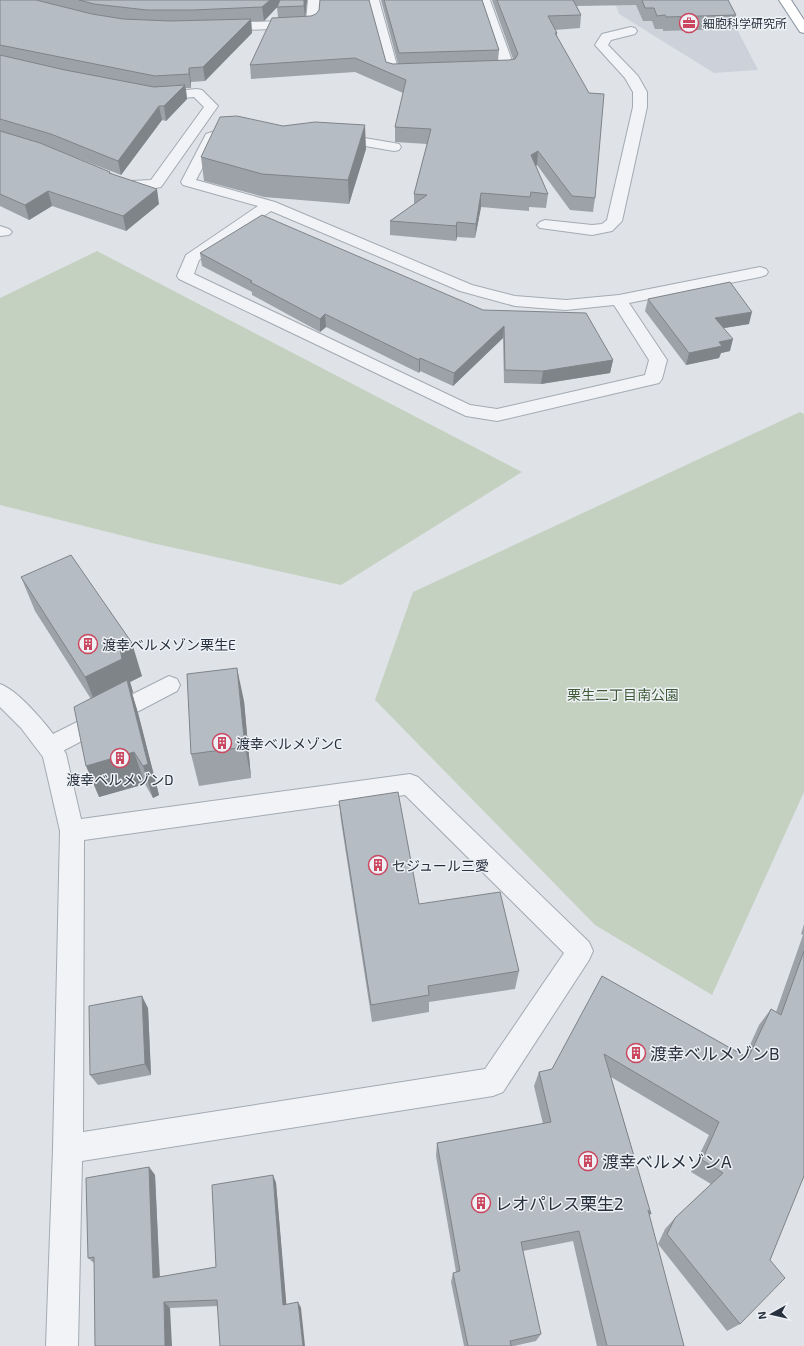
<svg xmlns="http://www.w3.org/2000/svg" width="804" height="1346" viewBox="0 0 804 1346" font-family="'Exo 2','Noto Sans JP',sans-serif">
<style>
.built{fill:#cdd2da}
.green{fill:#c5d1c0}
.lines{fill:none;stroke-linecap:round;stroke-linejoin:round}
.service-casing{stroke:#a4aab2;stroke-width:2}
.minor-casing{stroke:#a4aab2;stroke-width:2}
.trunk-casing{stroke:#87919e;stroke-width:2}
.service{fill:#f1f3f6;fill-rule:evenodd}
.minor{fill:#f1f3f6;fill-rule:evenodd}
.trunk{fill:#fff;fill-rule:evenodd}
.wall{fill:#9da2a9}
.shaded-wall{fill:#7f8489}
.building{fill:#b6bcc4;stroke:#7f8489}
.labels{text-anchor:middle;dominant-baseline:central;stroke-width:3;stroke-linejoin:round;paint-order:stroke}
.far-poi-label{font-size:12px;fill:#28313e;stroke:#eef1f5;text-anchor:start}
.poi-label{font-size:14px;fill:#28313e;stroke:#eef1f5;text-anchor:start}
.park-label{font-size:14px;fill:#3e5a36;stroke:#eef1f5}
.near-poi-label{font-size:17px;fill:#28313e;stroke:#eef1f5;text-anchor:start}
</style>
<rect width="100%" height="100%" fill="#dfe3e8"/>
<path class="built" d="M614,0H722L758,70L714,73L619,14Z"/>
<g class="green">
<path d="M97,251L522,472L341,585L152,543L0,505V298Z"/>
<path d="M800,412L804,414V792L712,995L595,925L375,700L413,592Z"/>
</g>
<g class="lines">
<defs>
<g id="service">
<path d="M0,226L9,229L12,232L9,235L0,236Z"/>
<path d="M169,676L177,679L180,685L177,691L57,754L49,757L41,754L37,747L41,740Z"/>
</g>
<g id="minor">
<path d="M308,0H320L318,24L316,27L223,31L219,30L217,27L219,24L223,23L306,20Z"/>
<path d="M367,0H379L398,69L417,70L419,73L417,76H388L386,73Z"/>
<path d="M478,0H490L515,69L513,72L487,74L482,73L480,70L482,67L500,65Z"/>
<path d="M631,27L635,28L637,31L635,34L611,40L608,45L638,76L647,92V107L622,221L612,231L592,235L540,228L537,225L540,222L545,220L592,225L602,224L607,220L633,107V92L625,78L595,45L602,34Z"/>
<path d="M197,89L202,90L218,106L161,187C148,190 118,194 109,181L111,178L116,177L131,181L151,180L204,107L194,97L158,100L153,99L151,96L153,93Z"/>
<path d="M227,127L236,129L238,132L236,135H228L217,140L196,180L275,202L472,285L515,296L566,300L619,295L760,267L766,269L768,272L766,275L760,277L629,303L667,360L662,379L659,383L497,421L466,416L179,279L177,276L186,255L258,206L183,185L181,182L206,134ZM271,211L460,291L515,306L566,310L614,305L649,360L645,375L497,409L470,405L194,274L199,260Z"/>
<path d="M335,133L394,143L399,144L401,147L399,150L394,151L330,140L328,137L330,134Z"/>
<path d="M0,684C20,691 56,734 66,754L81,819L410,774L418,777L589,942L593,951L589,960L503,1092L493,1096L82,1161L78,1346H46L53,1149L60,831L43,757L21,728L0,707ZM405,795L564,953L485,1069L83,1132L84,840Z"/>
</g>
<path id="trunk" d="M779,0H791L804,20V33L800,32Z"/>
</defs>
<use href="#service" class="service-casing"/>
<use href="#minor" class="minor-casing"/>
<use href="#trunk" class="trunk-casing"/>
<use href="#service" class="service"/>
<use href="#minor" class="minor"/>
<use href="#trunk" class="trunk"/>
</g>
<g class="wall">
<path d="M0,0H307L305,16L386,62L393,64H398L381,0H482L499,50L498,61L509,60L513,59L492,0H728L736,15L733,29L663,31V29H655L652,21H643L636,5L577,6L581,15L580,28L555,30L557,33V35L595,198L593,212L570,210L537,165L536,166L548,194L546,208L529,207V211L481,207L475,238L457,237L456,241L390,235V221L414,204V194L427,144L395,142V127L403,93L355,72L251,79L250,65L278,17L277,7L264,21H251L252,33L205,81L191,82V88H186L187,99L166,121L162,120L121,175L51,148L110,172L111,173L159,204L126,231L52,206L29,220L0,206Z"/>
<path d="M283,126L366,149L349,204L264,197L204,181L201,157Z"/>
<path d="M200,253L483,310L613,360L610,373L541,384L504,383L503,338L453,386L420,371L419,373L326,327L320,332L252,295V292L202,266Z"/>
<path d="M648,299L749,324L724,328L730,351L721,353L719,358L686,365L645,311Z"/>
<path d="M21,577L142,676L130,682L133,692L132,693L138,713L159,795L153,798L145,784L99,797L91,699L35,611Z"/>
<path d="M244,701L251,778L199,786L191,754Z"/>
<path d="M339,801L419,904L519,971L515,989L429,1002V1012L372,1022L341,821Z"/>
<path d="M804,924V1176L740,1324L727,1331L658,1244L665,1229L675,1218L711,1184L691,1172L709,1135L611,1077L651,1214L649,1216L684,1346H597L573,1241L523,1251L541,1334L536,1341L514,1346H464L451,1282L453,1273L456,1272L436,1156L437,1143L543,1124L534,1086L539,1072L552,1069L602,976L745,1056L759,1025L771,1009L776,1012L803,935L801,934Z"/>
<path d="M148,1008L151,1075L98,1085L90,1075Z"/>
<path d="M149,1167L155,1175L160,1277L216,1267L273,1175L276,1183L286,1305L298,1302L301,1308L218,1306L170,1308L94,1263L88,1258Z"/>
</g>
<g class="shaded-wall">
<path d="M270,0H284L264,21L262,7Z"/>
<path d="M304,0H307L305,20L304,6Z"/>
<path d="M251,19L252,33L205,81L203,67Z"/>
<path d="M189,68L191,82V88L189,74Z"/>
<path d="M185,85L187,99L166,121L164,106Z"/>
<path d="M159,106L162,120L121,175L118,161Z"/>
<path d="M365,125L366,149L349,204L348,180Z"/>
<path d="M538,151L537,165L530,169L531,155Z"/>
<path d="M157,189L159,204L126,231L123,216Z"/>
<path d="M48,191L52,206L29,220L25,205Z"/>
<path d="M481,193V207L475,238L476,224Z"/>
<path d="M457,222V237L456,241V226Z"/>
<path d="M752,312L749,324L712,330L715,318Z"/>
<path d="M325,314L326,327L320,332V319Z"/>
<path d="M504,326L503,338L453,386L454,373Z"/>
<path d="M733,339L730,351L721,353L719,358L686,365L689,353L719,342Z"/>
<path d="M420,358V371L419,373V360Z"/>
<path d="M613,360L610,373L541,384L543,371Z"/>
<path d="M132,643L142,676L130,682L133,692L132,693L138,713L159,795L153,798L143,766L148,764L98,710L85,677L120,649Z"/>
<path d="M237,668L244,701L251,778L245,747Z"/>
<path d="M134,752L145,784L99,797L86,766Z"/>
<path d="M142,996L148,1008L151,1075L145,1064Z"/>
<path d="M149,1167L155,1175L160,1285L153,1278Z"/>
<path d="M273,1175L276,1183L287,1311L283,1305Z"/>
<path d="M164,1302L170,1308L172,1346H165Z"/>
<path d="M298,1302L301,1308L305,1346H303Z"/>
</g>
<g class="building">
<path d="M0,0H36L92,14L123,19L170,21L251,19L203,67L189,68V74L155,76L0,45Z"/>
<path d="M79,0H270L262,7L193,10H147L94,4Z"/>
<path d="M280,0H304V6L277,7Z"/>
<path d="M320,0H369L386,62L393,64L509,60L515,59L518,54L497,0H573L581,15L548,16L557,33H555L589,93L604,94L595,198L572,196L538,151L531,155L548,194L531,192L530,197L481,193L476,224L457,222L456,226L390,221L427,195L414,194L431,129L395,127L406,80L355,58L250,65L272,18L311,16L316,14L319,10Z"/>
<path d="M384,0H482L499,50L399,53Z"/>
<path d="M642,0H728L736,15L666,17L665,15L657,16L654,8H645Z"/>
<path d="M0,55L65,70L154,87L185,85L164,106H159L118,161L51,134L0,119Z"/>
<path d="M237,116L283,126L315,122L365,125L348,180L262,174L201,157L220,117Z"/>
<path d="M0,131L40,143L110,172L109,173L157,189L123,216L48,191L25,205L0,194Z"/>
<path d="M262,215L483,310L586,313L613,360L543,371L505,370L504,326L454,373L420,358L419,360L325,314L320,319L250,282L252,281L200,253Z"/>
<path d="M730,282L752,312L715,318L733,339L719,342L722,346L689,353L648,299Z"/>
<path d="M71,555L132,643L120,649L122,659L85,677L21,577Z"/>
<path d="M237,668L245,747L191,754L187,674Z"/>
<path d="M127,680L148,764L143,766L134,752L86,766L74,707Z"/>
<path d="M398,792L419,904L500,892L519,971L428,986L429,995L371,1005L339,801Z"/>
<path d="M804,951V1176L770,1260L785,1278L740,1324L667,1234L675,1218L723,1173L702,1160L719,1122L604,1054L651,1214L648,1210L684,1346H607L579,1231L521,1242L541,1334L510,1341L511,1346H468L453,1273L460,1271L437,1143L551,1122L539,1072L552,1069L602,976L748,1058L771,1009L781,1015Z"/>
<path d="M142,996L145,1064L90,1075L89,1006Z"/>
<path d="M149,1167L153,1278L216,1267L212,1185L273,1175L283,1305L298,1302L303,1346H220L217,1300L164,1302L165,1346H95L94,1257L88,1258L86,1178Z"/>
</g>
<defs>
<symbol id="office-ring" viewBox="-11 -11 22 22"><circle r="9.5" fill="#eef1f5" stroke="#ca475f" stroke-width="1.5"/><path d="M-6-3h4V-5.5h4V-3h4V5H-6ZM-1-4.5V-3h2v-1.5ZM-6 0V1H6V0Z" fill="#ca475f"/></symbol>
<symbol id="building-ring" viewBox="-11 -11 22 22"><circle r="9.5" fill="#eef1f5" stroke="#ca475f" stroke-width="1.5"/><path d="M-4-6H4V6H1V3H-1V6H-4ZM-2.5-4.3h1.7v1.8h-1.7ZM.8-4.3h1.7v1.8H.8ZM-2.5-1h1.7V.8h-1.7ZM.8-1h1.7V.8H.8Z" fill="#ca475f"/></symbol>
</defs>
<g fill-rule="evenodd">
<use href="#office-ring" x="678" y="12" width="22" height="22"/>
<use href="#building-ring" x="77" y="633" width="22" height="22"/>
<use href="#building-ring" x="211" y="732" width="22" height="22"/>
<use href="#building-ring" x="109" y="747" width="22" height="22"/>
<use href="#building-ring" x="367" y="854" width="22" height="22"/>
<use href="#building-ring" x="625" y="1042" width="22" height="22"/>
<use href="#building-ring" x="577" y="1150" width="22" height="22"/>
<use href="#building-ring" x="470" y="1192" width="22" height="22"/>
</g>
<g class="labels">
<g class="far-poi-label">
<text x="703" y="23">細胞科学研究所</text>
</g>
<g class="poi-label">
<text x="102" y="644">渡幸ベルメゾン栗生E</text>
<text x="236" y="743">渡幸ベルメゾンC</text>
<text x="120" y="779" text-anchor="middle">渡幸ベルメゾンD</text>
<text x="392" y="865">セジュール三愛</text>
</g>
<g class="park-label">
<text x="623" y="694">栗生二丁目南公園</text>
</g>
<g class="near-poi-label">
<text x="650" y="1053">渡幸ベルメゾンB</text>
<text x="602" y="1161">渡幸ベルメゾンA</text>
<text x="495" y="1203">レオパレス栗生2</text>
</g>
</g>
<g transform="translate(772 1314) rotate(262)" stroke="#eef1f5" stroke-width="3" paint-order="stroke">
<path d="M0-3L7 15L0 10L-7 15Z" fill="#28313e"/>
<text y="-6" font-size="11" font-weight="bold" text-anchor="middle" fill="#28313e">N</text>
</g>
</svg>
